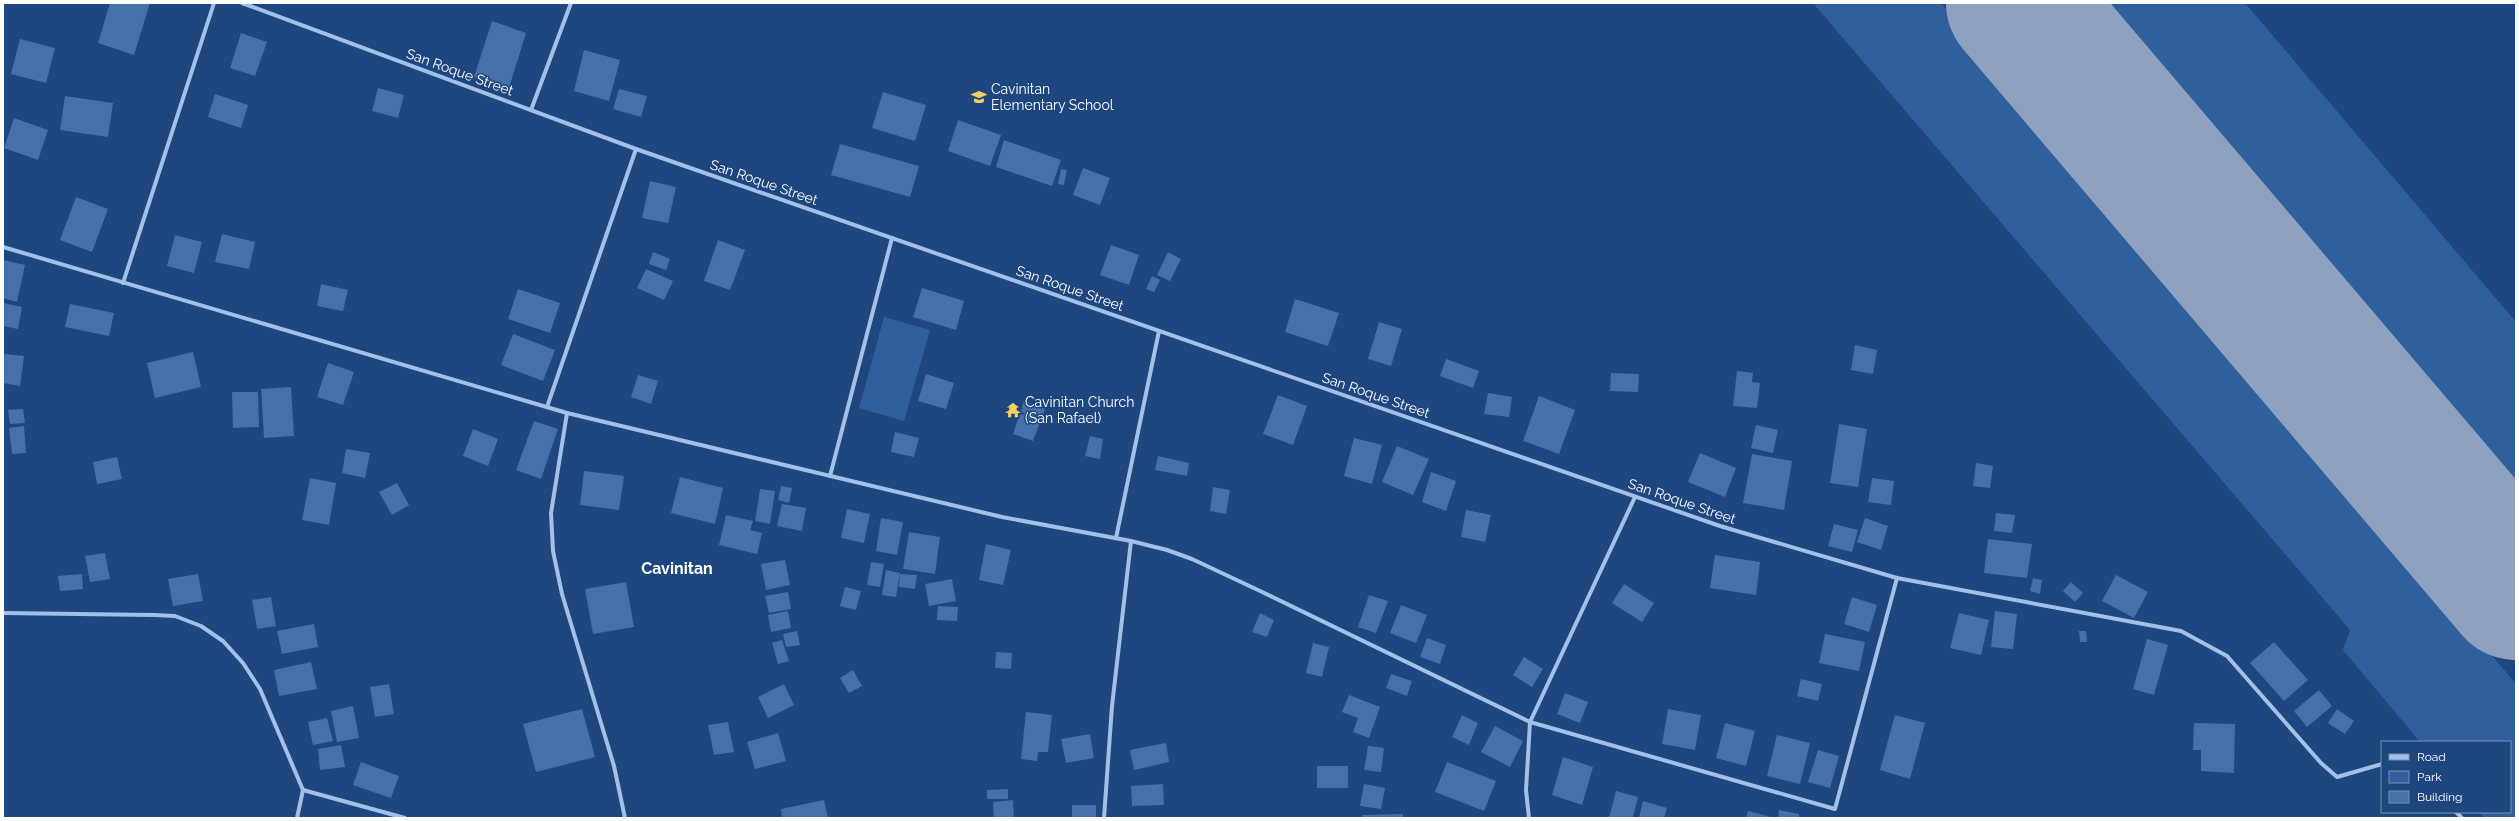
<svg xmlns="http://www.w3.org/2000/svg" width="2519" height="821" viewBox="0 0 2519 821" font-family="Raleway,sans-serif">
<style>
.green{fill:#305f9d}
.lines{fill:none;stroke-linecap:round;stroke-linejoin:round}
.runway{stroke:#8ea2bf;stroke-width:142}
.building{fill:#4670a9}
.minor{stroke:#a2c0e8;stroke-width:4}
.labels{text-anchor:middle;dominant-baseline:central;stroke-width:3;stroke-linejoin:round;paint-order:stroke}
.street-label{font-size:14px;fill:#fff;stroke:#1e467f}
.poi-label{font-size:14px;fill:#fff;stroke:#1e467f;text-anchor:start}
.quarter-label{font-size:16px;font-weight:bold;fill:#fff;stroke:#1e467f}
</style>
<rect width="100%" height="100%" fill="#1e467f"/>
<g class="green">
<path d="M1813,3H1941L2516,684V818H2484L2479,812H2510V742H2420L2343,650L2350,630Z"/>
<path d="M2091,3H2245L2516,322V496Z"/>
<path d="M884,317L930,330L904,421L859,408Z"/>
</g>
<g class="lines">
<path class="runway" d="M2017,3L2516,589"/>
</g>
<g class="building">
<path d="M110,3H150L134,55L98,43Z"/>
<path d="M492,21L526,33L509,88L474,77Z"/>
<path d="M241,33L267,42L255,76L230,68Z"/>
<path d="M20,39L55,48L46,83L11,74Z"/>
<path d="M584,50L620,60L609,101L574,91Z"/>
<path d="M378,88L404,95L398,118L372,111Z"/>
<path d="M619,89L647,96L641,117L613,109Z"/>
<path d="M883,92L926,105L915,141L872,128Z"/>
<path d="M215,94L248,105L241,128L208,117Z"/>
<path d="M65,96L113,103L108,137L60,130Z"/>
<path d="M14,118L48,130L38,160L4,148Z"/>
<path d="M958,120L1001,135L990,166L948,151Z"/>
<path d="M1004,140L1061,160L1052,186L996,167Z"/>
<path d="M840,144L919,166L910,197L831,175Z"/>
<path d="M1083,168L1110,178L1100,205L1073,195Z"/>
<path d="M1061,169L1067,170L1064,185L1058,184Z"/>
<path d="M650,181L676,187L668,223L642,218Z"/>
<path d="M76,197L108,209L92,252L60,240Z"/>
<path d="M222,234L255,242L249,269L215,262Z"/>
<path d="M175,235L202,242L194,273L167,266Z"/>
<path d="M718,240L745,250L730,290L704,281Z"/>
<path d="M1111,245L1139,255L1129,285L1100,275Z"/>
<path d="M653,252L670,259L666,270L649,264Z"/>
<path d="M1168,252L1181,259L1170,281L1157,275Z"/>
<path d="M3,260L25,265L17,302L3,298Z"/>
<path d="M646,269L673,281L664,300L637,288Z"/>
<path d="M1152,276L1160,280L1154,292L1146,289Z"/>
<path d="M321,284L348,290L343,311L317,306Z"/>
<path d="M922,288L964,301L956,330L913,317Z"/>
<path d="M518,289L560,303L550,333L508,319Z"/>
<path d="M1295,299L1339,313L1328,346L1285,332Z"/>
<path d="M3,303L22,307L18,329L3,326Z"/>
<path d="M70,304L114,313L109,336L65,327Z"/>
<path d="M1379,322L1402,329L1391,366L1368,359Z"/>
<path d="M513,334L555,350L543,381L501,365Z"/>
<path d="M1855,345L1877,350L1873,374L1851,370Z"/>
<path d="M193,352L201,387L155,398L147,363Z"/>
<path d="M3,354L24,356L20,386L3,383Z"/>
<path d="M1446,359L1479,371L1473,388L1440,376Z"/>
<path d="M328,363L354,372L343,405L317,397Z"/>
<path d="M1737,371L1753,373L1752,382L1760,383L1757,408L1733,406Z"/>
<path d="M1611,373L1639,374L1638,392L1610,391Z"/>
<path d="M926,374L954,383L946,409L918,401Z"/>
<path d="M638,375L658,381L651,404L631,397Z"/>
<path d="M291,387L294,436L264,438L261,389Z"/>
<path d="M232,392H258L259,427L233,428Z"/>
<path d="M1488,393L1512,397L1509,417L1484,414Z"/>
<path d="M1278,395L1307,406L1293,445L1263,434Z"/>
<path d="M1539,396L1575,410L1559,454L1523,441Z"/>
<path d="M1024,401L1045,409L1033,441L1013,434Z"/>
<path d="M23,409L25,423L10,424L8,410Z"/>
<path d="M534,421L558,429L541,479L516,470Z"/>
<path d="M1839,424L1867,429L1858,487L1830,483Z"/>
<path d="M1756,425L1778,430L1773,453L1751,448Z"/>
<path d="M24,426L26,453L12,454L9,428Z"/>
<path d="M473,429L498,439L488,466L463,456Z"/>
<path d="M895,432L919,438L914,457L891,452Z"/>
<path d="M1090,436L1103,439L1100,459L1085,456Z"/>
<path d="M1354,438L1382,445L1372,484L1344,476Z"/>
<path d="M1397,446L1429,459L1413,495L1382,482Z"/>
<path d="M346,449L370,453L365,478L342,473Z"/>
<path d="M1700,453L1736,468L1725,497L1688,482Z"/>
<path d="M1752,454L1792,461L1784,510L1743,503Z"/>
<path d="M1158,456L1189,463L1187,476L1155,470Z"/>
<path d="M117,457L122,479L97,484L93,462Z"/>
<path d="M1976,463L1993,466L1990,488L1973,486Z"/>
<path d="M584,471L624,476L619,510L580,505Z"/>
<path d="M1431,472L1456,481L1446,511L1422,502Z"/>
<path d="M680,477L723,488L715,524L671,513Z"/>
<path d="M310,478L336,483L329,525L302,520Z"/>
<path d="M1872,478L1894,481L1891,505L1868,502Z"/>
<path d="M397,483L409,505L392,515L379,492Z"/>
<path d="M781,486L792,488L789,503L778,500Z"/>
<path d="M1213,487L1230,490L1226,514L1210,511Z"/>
<path d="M760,489L775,491L770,524L755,521Z"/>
<path d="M782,504L806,508L802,531L777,526Z"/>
<path d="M847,509L870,514L864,543L841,538Z"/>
<path d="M1466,510L1491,515L1485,542L1461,537Z"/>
<path d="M1996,513L2015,515L2012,533L1994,531Z"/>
<path d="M726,515L753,521L750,530L762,533L757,554L719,545Z"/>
<path d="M881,518L903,522L897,555L876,551Z"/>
<path d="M1865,518L1888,526L1881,550L1857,542Z"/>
<path d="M1834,524L1858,530L1852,552L1828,546Z"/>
<path d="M909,532L940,537L935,574L903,569Z"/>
<path d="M1988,539L2032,544L2027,578L1984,573Z"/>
<path d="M986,544L1011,550L1003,585L979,580Z"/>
<path d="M105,553L110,579L90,582L85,556Z"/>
<path d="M1715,555L1760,562L1756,595L1710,588Z"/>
<path d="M785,560L790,585L766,590L761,564Z"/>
<path d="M871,562L884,564L880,587L867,585Z"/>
<path d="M886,570L900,573L896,597L882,595Z"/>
<path d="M82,574L83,589L60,591L58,576Z"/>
<path d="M198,574L203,601L173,606L168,579Z"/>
<path d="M900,574L917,575L915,589L899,587Z"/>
<path d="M2116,575L2148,592L2134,618L2102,601Z"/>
<path d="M2033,578L2042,580L2040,594L2030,591Z"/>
<path d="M952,579L956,601L929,606L925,584Z"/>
<path d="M626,582L634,627L593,634L585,589Z"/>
<path d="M2071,582L2083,593L2075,602L2063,591Z"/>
<path d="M1624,584L1654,603L1642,622L1612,603Z"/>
<path d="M845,587L861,591L856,610L840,606Z"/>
<path d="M788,592L791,609L769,613L765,596Z"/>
<path d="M1369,595L1388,601L1376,633L1358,627Z"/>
<path d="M271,597L276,626L257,629L252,600Z"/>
<path d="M1852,597L1877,605L1869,632L1844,624Z"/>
<path d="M1401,605L1427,615L1416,643L1390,633Z"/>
<path d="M938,606L958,607L957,621L937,620Z"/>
<path d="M788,611L791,628L771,632L768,615Z"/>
<path d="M1995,611L2017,614L2013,649L1991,647Z"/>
<path d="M1260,613L1274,620L1267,637L1252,632Z"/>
<path d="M1959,613L1989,620L1981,655L1950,648Z"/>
<path d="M314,624L318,647L282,654L277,631Z"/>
<path d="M797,631L800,645L786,647L783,634Z"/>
<path d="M2079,631H2086L2087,642H2080Z"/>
<path d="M1825,634L1865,642L1859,671L1819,663Z"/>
<path d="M1427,638L1446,645L1440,664L1420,657Z"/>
<path d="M2147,639L2168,645L2154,695L2133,689Z"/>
<path d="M782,640L789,661L778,664L772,643Z"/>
<path d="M2274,642L2308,680L2284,701L2250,663Z"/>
<path d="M1313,643L1329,647L1322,677L1306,673Z"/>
<path d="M996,652L1012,653L1011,669L995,668Z"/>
<path d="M1524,657L1543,669L1532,687L1513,675Z"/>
<path d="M311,662L317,689L279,696L274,670Z"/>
<path d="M853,670L862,686L849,693L840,678Z"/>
<path d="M1391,674L1412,681L1407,696L1386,688Z"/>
<path d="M1801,679L1822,684L1818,701L1797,696Z"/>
<path d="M389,684L394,714L375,717L370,687Z"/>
<path d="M784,684L794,705L768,718L758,697Z"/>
<path d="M2319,690L2332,706L2307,727L2294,711Z"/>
<path d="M1565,693L1588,702L1580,723L1557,714Z"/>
<path d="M1349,695L1380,707L1369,738L1353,732L1358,718L1342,712Z"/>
<path d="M353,706L359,738L337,742L331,711Z"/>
<path d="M582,709L595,757L536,772L523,724Z"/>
<path d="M1668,709L1701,715L1695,750L1662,744Z"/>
<path d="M2337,709L2354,721L2345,734L2328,723Z"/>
<path d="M1026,712L1052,715L1048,752H1038L1037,761L1021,759Z"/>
<path d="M1462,715L1478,723L1469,745L1452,737Z"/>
<path d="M1895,715L1925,723L1910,779L1880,770Z"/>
<path d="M327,718L333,741L313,745L308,722Z"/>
<path d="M728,722L734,752L714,755L708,725Z"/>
<path d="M1725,723L1755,731L1746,766L1716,758Z"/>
<path d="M2194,723L2235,724L2234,773L2201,771V750H2193Z"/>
<path d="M1495,726L1523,741L1510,767L1481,752Z"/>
<path d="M778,733L786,761L755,769L747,742Z"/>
<path d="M1090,734L1094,758L1066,763L1061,739Z"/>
<path d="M1777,735L1810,743L1800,784L1767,776Z"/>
<path d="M1166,743L1169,762L1134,770L1130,750Z"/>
<path d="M341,745L345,767L320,770L318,749Z"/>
<path d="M1368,746L1384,748L1381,772L1364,770Z"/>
<path d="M1818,750L1839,756L1830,788L1808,782Z"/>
<path d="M1563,757L1593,767L1582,805L1552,795Z"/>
<path d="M361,762L399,776L391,798L353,785Z"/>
<path d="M1447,762L1496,781L1484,811L1435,792Z"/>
<rect x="1317" y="766" width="31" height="22"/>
<path d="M1163,784L1164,805L1132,806L1131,786Z"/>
<path d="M1364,784L1385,788L1381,809L1360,806Z"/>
<path d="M1008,789V799H987V790Z"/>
<path d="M1616,791L1638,797L1633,818H1609Z"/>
<path d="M824,800L828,818H782L781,809Z"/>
<path d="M1013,800L1014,818H994L993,802Z"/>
<path d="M1643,801L1667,808L1664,818H1639Z"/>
<rect x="1072" y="805" width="24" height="13"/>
<path d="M1779,810L1799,814V818H1778Z"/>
<path d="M1748,811L1771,817V818H1746Z"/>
<path d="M1403,814V818H1362V815Z"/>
</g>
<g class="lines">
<g class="minor">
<path d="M242,3L636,149L1720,526L1897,578L2181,631L2227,656L2321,763L2337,777L2382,764"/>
<path d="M531,110L571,3"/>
<path d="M3,247L567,413L1002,517L1131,541L1167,550L1192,559L1258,590L1530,722L1835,809L1897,578"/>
<path d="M123,283L214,3"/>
<path d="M547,407L636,149"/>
<path d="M567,413L551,513L553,551L562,594L614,766L625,818"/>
<path d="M830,476L892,238"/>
<path d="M1116,538L1159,331"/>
<path d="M3,613L154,615L175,616L201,626L223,641L243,663L260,689L303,790L297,818"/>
<path d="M303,790L405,818"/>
<path d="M2456,812L2462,818"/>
<path d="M1104,818L1112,706L1131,541"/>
<path d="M1529,818L1526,790L1530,722L1635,497"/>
</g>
</g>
<defs>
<symbol id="school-bare" viewBox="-9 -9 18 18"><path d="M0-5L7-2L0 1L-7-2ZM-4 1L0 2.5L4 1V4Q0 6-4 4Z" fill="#f7cf60" stroke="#1e467f" stroke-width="2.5" paint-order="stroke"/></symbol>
<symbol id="temple-bare" viewBox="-9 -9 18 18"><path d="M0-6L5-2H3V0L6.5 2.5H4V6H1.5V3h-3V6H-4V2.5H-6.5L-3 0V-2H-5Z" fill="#f7cf60" stroke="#1e467f" stroke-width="2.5" paint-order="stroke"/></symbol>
</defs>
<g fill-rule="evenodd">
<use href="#school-bare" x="968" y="86" width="22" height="22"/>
<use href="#temple-bare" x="1002" y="399" width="22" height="22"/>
</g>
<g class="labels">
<g class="street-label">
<text transform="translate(460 72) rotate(20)">San Roque Street</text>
<text transform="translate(764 182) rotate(19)">San Roque Street</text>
<text transform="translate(1070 288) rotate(19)">San Roque Street</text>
<text transform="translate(1376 395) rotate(19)">San Roque Street</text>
<text transform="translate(1682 501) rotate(19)">San Roque Street</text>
</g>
<g class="poi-label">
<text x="991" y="89">Cavinitan<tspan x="991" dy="16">Elementary School</tspan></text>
<text x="1025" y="402">Cavinitan Church<tspan x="1025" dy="16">(San Rafael)</tspan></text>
</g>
<g class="quarter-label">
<text x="677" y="568">Cavinitan</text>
</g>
</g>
<rect width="2519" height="821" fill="none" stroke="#ffffff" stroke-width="8"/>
<rect x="2381" y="741" width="130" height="72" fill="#1e467f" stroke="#7890b2"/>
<rect x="2389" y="754" width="20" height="6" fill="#a2c0e8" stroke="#7890b2"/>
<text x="2417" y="761" font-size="12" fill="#ffffff">Road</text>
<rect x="2389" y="771" width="20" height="12" fill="#305f9d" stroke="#7890b2"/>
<text x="2417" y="781" font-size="12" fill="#ffffff">Park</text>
<rect x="2389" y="791" width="20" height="12" fill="#4670a9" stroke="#7890b2"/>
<text x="2417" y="801" font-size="12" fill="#ffffff">Building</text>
</svg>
